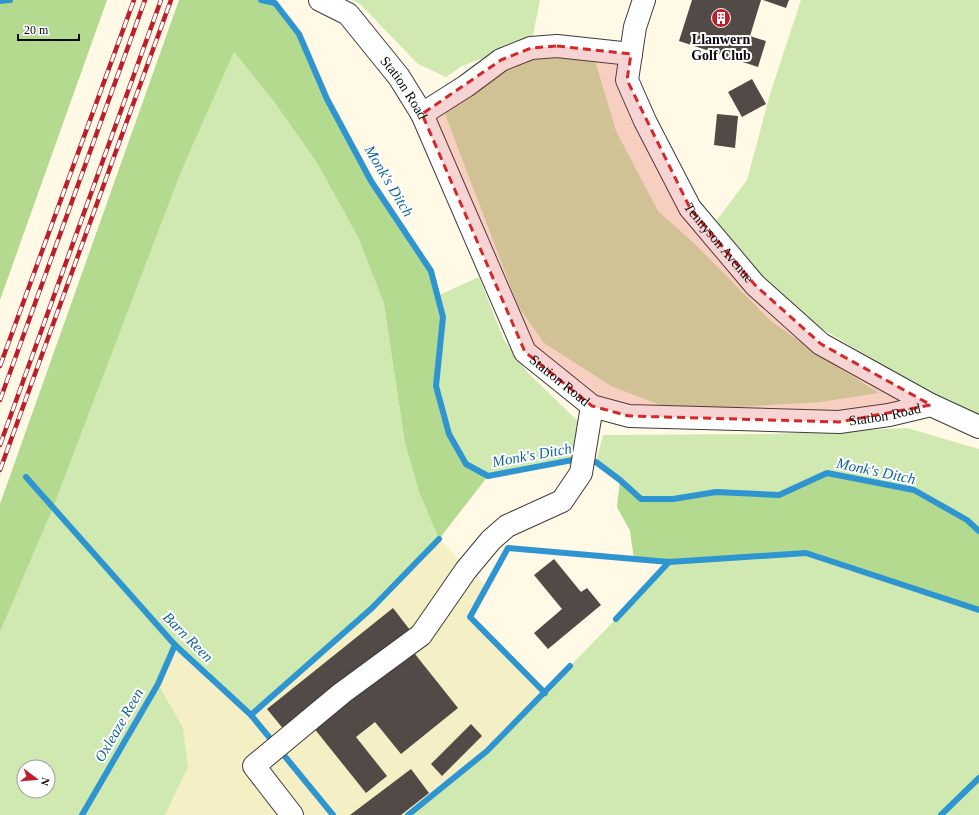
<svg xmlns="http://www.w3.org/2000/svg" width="979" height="815" viewBox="0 0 979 815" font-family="'Times New Roman',serif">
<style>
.farmland{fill:#f5efc6}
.green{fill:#cfe9b0;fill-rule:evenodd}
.forest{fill:#b3da8f}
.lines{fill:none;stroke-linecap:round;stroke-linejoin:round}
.stream{stroke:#2e95d1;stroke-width:6}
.building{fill:#524a46}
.minor-casing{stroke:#3c3c3c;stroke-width:24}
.minor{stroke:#fff;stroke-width:22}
.rail-casing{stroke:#bc1f2c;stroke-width:4.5}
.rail{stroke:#fff;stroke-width:3;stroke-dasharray:9;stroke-linecap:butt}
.marked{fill:#d62828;fill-opacity:0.2;stroke:#d62828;stroke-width:3;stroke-dasharray:8 5;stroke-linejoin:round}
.labels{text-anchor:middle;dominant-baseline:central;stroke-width:4;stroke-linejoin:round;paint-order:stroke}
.poi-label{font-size:14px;font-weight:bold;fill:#090909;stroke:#fff}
.street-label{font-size:14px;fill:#090909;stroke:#fff}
.water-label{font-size:15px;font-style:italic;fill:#11649d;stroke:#fff}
</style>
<rect width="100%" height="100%" fill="#fff9e6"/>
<path class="farmland" d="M439,539L487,587L470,617L545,693L487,751L408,815H165L188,767L158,684L175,645L251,714L372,608Z"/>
<g class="green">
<path d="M352,0H540L532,40L462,66L446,77L418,64L360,4Z"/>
<path d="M801,0H979V415L913,384L821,328L765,285L716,221L747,180L770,94Z"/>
<path d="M234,52L275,103L317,163L358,237L384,304L405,443L419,492L439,539L372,608L251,715L175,646L158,684L183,728L188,767L165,815H0V632L53,508L181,172ZM24,767H48V791H24Z"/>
<path d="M548,55L594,57L616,131L658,211L697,246L771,321L820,356L879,393L820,402L704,409L668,408L611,386L544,343L518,306L445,114L508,66Z"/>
<path d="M479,277L504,340L528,373L580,423L578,459L488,476L466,464L449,434L436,386L443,317L437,296Z"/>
<path d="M907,428L979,449V531L967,520L827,473L779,495L716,492L673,499H641L620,480L596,462L603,435L774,434Z"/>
<path d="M806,553L979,610V815H408L487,751L616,619L669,562Z"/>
</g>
<g class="forest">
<path d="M0,0H107L0,300Z"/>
<path d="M179,0H261L275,3L299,34L327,99L371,181L431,271L443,317L436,386L449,434L466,464L488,476L439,539L419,492L405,443L384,304L358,237L317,163L275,103L234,52L181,172L53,508L0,632V504Z"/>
<path d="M827,473L914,490L967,520L979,531V610L806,553L669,562L634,559L630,531L617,507L620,480L641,499H673L716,492L779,495Z"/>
</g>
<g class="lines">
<g class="stream">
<path d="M261,0L275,3L299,34L327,99L371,181L431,271L443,317L436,386L449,434L466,464L488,476L578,459L596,462L620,480L641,499H673L716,492L779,495L827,473L914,490L967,520L979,531"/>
<path d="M0,1L10,0"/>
<path d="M26,477L175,645L251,715L333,815"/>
<path d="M616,619L669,562"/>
<path d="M545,693L470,617L508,548L669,562L806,553L979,610"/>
<path d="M251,715L372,608L439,539"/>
<path d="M82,815L158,684L175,645"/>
<path d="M408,815L487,751L570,666"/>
<path d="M941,815L979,778"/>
</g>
</g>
<g class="building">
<path d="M692,0H761L750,36L766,41L758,67L679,41Z"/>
<path d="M763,0H789L786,8Z"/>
<path d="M752,79L766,104L742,117L728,92Z"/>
<path d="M717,114L738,116L735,148L714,145Z"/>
<path d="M554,559L581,592L587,588L601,605L548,649L534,633L562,609L534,575Z"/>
<path d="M393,608L410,630L285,731L267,709Z"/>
<path d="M411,649L458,708L401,754L375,722L356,737L387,776L366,793L313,727Z"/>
<path d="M471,724L482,736L442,776L431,764Z"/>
<path d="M411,769L429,793L401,815H350Z"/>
</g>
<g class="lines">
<defs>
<g id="minor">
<path id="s1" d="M320,0L348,14L399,77L422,114L525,352L592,406L629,416L839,422L889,415L931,405L979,427"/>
<path id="s2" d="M644,0L635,27L627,80L645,121L690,208L755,285L821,344L931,405"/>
<path d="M422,114L466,86L501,60L531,48L557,46L631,54"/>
<path d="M292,815L254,766L342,693L421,635L466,570L491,540L507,526L562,501L581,473L592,406"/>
</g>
</defs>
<use href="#minor" class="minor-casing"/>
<use href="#minor" class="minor"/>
<defs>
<g id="rail">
<path d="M0,366L134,0"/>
<path d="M0,400L145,0"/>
<path d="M0,445L161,0"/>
<path d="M0,470L171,0"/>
</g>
</defs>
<use href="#rail" class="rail-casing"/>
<use href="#rail" class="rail"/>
</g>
<path class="marked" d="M557,46L631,54L627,80L690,208L755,285L821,344L931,405L839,422L629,416L592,406L525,352L422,114L501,60L531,48Z"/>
<defs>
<symbol id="building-disc" viewBox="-11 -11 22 22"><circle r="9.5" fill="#bc1f2c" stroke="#fff"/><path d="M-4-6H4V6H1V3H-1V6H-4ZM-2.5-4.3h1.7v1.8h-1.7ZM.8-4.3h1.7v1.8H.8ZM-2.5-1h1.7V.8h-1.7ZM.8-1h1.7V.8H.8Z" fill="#fff"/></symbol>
</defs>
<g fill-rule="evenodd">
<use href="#building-disc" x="710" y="7" width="22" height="22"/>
</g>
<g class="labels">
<g class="poi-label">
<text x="721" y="39">Llanwern<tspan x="721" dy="16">Golf Club</tspan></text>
</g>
<g class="street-label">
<text stroke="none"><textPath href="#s1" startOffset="124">Station Road</textPath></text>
<text stroke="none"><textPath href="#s2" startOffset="270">Tennyson Avenue</textPath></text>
<text stroke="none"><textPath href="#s1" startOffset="460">Station Road</textPath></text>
<text stroke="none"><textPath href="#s1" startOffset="796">Station Road</textPath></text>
</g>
<g class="water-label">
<text transform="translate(389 181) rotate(59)">Monk's Ditch</text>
<text transform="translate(532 455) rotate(-10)">Monk's Ditch</text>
<text transform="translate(876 471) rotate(12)">Monk's Ditch</text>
<text transform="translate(188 637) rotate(45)">Barn Reen</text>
<text transform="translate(119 725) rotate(-60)">Oxleaze Reen</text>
</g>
</g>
<g transform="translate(36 779) rotate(106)"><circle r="19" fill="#ffffff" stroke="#9d9d9d"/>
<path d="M0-3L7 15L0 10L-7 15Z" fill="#bc1f2c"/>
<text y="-6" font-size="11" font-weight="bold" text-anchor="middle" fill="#090909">N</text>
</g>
<path d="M18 34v6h61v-6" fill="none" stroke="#090909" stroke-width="2"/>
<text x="24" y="34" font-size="12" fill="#090909" stroke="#ffffff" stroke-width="3" paint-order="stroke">20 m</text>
</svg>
